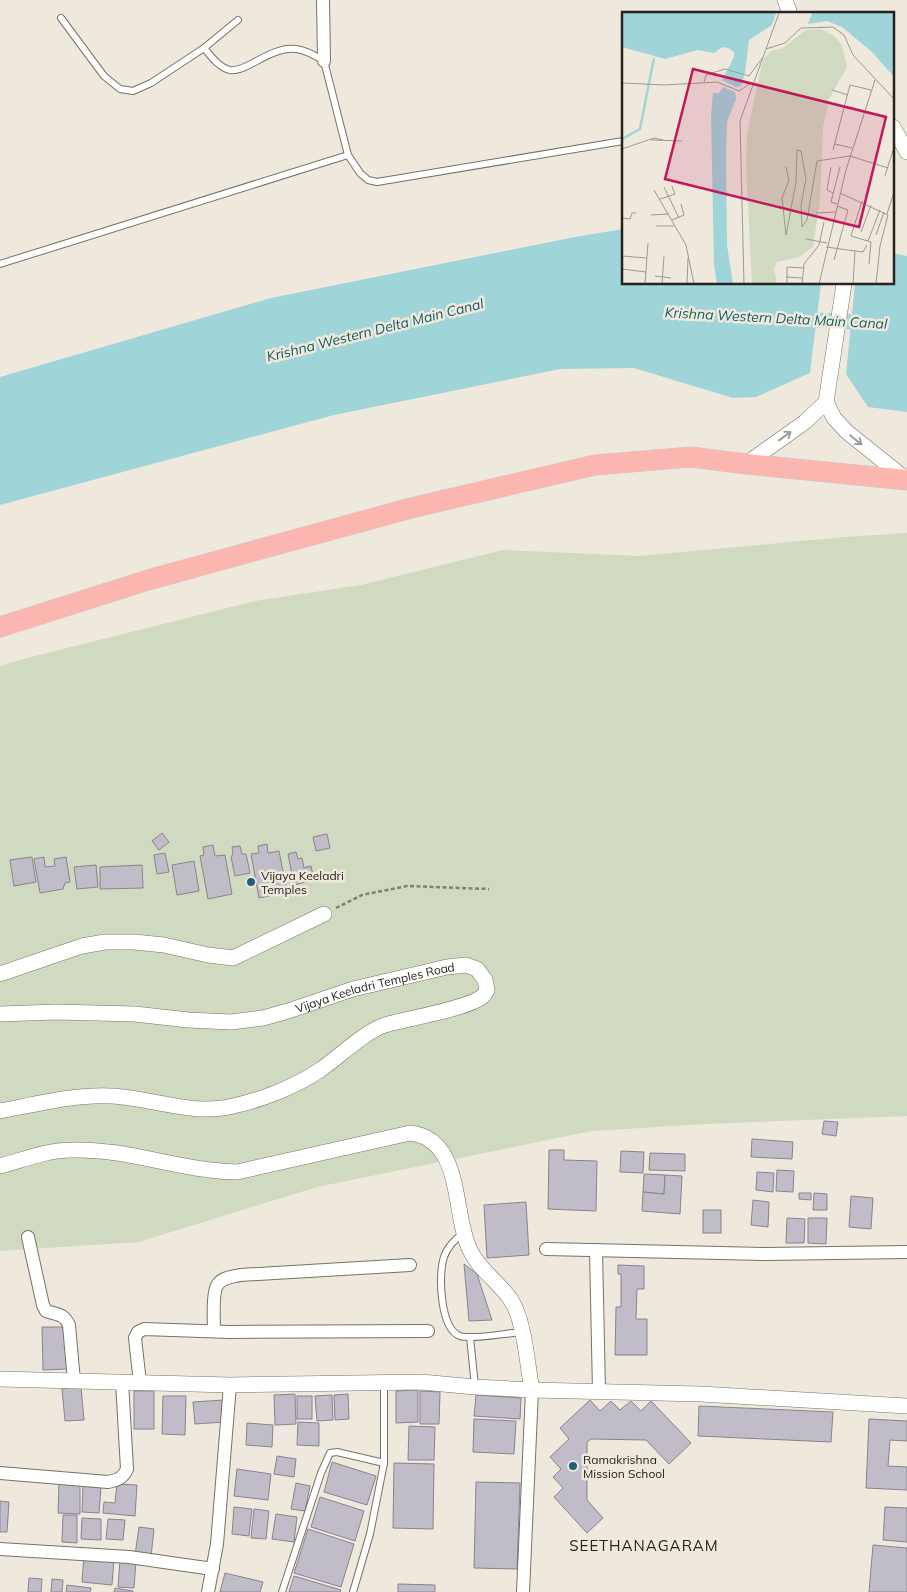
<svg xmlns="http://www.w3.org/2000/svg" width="907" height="1592" viewBox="0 0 907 1592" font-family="Mulish,sans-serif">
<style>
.green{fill:#d0dac0}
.water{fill:#9fd5d8}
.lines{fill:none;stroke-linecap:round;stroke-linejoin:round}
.canal{stroke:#9fd5d8;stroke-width:15}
.building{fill:#c0bcc8;stroke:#888490}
.service-casing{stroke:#787167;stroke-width:8}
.minor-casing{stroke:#787167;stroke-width:14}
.tertiary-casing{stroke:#787167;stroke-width:16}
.primary-casing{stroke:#cbcac9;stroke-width:21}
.path{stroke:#837f77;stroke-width:2.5;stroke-dasharray:4 2.5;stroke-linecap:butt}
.service{stroke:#fff;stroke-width:6}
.minor{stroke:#fff;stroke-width:12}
.tertiary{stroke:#fff;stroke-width:15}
.primary{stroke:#fbb7af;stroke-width:20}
.oneway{stroke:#9d9c9a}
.poi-dot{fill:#1e6174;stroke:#efe8dc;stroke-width:2}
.labels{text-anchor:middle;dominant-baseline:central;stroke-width:5;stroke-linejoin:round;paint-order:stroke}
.poi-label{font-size:12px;fill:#25231f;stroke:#efe8dc;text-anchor:start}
.street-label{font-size:12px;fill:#25231f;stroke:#efe8dc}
.water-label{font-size:14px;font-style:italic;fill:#125d61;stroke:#efe8dc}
.quarter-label{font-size:15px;letter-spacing:1px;fill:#25231f;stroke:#efe8dc}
.inset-river{fill:none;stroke:#9fd5d8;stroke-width:2.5}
.inset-road{fill:none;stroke:#9e9990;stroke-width:1}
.view{fill:#c2185b;fill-opacity:0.15;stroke:#c2185b;stroke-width:2.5}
.inset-edge{fill:none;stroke:#25231f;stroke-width:2.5}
</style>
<rect width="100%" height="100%" fill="#efe8dc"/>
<path class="green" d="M907,533V1116L705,1124L592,1131L317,1187L139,1242L0,1251V666L27,658L255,601L361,585L503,550L640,556L844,537Z"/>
<g class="water">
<path d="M623,229V284H821L810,373L756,397L733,398L634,368L560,369L334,415L0,505V377L271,298L575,237Z"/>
<path d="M893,253L907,256V412L868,407L846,374L855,284H893Z"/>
</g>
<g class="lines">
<path class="canal" d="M796,319L907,325"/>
</g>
<g class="building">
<path d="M162,833L169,842L159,850L152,841Z"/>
<path d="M327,834L330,848L316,851L313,837Z"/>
<path d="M267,844L268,853L279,851L287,892L259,898L251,854L259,853L258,846Z"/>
<path d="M213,845L215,856L225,855L232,894L208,899L200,856L204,855L203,847Z"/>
<path d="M240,846L242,854H246L250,873L235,876L231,857L233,854L232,847Z"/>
<path d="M296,852L298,859L302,858L304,868L311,866L314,880L294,885L288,854Z"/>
<path d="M165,853L169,872L157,874L154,855Z"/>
<path d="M32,857L36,882L14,886L10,860Z"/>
<path d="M44,857L45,867L55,866L54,859L66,857L70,882L65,883L63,889L40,893L34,859Z"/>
<path d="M194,861L199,891L177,895L172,865Z"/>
<path d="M96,865L98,887L77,889L74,867Z"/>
<path d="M142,865L143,888L100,889V867Z"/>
<path d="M824,1121L838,1122L836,1136L822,1134Z"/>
<path d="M752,1139L793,1142L792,1159L751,1157Z"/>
<path d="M549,1150H564V1160L597,1161L596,1211L548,1209Z"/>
<path d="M621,1151L644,1152L643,1173L620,1172Z"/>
<path d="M650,1153L685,1154V1171L649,1170Z"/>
<path d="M777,1170L794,1171L793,1192L776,1191Z"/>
<path d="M757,1172L774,1173L773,1192L756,1190Z"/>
<path d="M644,1174L665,1175L664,1194L643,1192Z"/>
<path d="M665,1175L682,1176L680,1214L642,1211L643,1192L664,1194Z"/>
<path d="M799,1193H811V1200L799,1199Z"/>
<path d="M814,1193L827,1194V1210H813Z"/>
<path d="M851,1196L873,1198L871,1229L849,1227Z"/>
<path d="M753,1200L769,1202L768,1227L751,1225Z"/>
<path d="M526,1202L529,1255L487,1258L484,1205Z"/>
<rect x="703" y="1210" width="18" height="23"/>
<path d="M787,1218L805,1219L804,1243H786Z"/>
<path d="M808,1218H827L826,1244L808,1243Z"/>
<path d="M464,1264L477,1274L492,1320L469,1321Z"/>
<path d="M618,1265L644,1266V1289H637L636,1319H647V1355H615L616,1307H621V1274H618Z"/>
<path d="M42,1327H66L67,1369L43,1370Z"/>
<path d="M81,1387L84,1420L65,1421L62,1389Z"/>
<path d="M418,1390V1422L396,1423V1391Z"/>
<rect x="134" y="1391" width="20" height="38"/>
<path d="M420,1391L440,1392L439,1424H420Z"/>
<path d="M295,1394L296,1424L275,1425L274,1395Z"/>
<path d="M348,1394L349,1419L335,1420L334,1395Z"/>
<path d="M332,1395L333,1420L317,1421L315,1396Z"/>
<path d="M476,1395L521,1398L520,1419L474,1416Z"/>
<path d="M163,1396H186L185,1435L162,1434Z"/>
<rect x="297" y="1396" width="15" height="23"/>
<path d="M224,1400L225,1422L195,1424L193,1402Z"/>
<path d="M590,1400L600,1411L611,1401L620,1410L631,1401L641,1411L651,1401L691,1443L669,1464L646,1440L591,1439L587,1442V1500L603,1518L587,1533L554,1497L563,1488L553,1477L561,1469L550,1457L569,1439L560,1428Z"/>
<path d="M699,1406L833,1412L831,1442L698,1436Z"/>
<path d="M474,1419L516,1421L514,1454L473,1452Z"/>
<path d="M869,1419L907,1421V1441L890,1440L888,1466L907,1467V1490L866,1488Z"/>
<path d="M298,1422L319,1423V1446L297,1445Z"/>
<path d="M247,1423L273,1425L272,1447L246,1445Z"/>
<path d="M409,1426L435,1427L434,1460H408Z"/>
<path d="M277,1456L296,1459L294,1477L274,1474Z"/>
<path d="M332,1462L376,1476L367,1505L324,1492Z"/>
<path d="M394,1463L434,1464L433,1529L393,1528Z"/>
<path d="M237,1469L271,1474L268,1500L234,1496Z"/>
<path d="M59,1482H80V1514L58,1513Z"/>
<path d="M476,1482L520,1483L517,1569L474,1568Z"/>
<path d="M296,1483L310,1486L305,1511L291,1509Z"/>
<path d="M117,1484L137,1485L135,1516L103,1513L104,1502L115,1503Z"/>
<path d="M83,1485L101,1487L99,1513L82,1512Z"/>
<path d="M320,1497L364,1511L355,1541L311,1527Z"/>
<path d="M0,1501L9,1502L7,1532H0Z"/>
<path d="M234,1507L252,1509L249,1536L232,1534Z"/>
<path d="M885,1507L907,1508V1542L883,1540Z"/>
<path d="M254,1509L269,1511L266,1539L251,1538Z"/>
<path d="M276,1514L297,1517L294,1542L272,1539Z"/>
<path d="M63,1515H77V1543L62,1542Z"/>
<path d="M82,1518L101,1519V1540L81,1539Z"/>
<path d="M108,1519L125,1520L123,1540L106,1539Z"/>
<path d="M139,1527L154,1529L151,1557L135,1555Z"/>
<path d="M308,1529L354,1544L341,1587L294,1573Z"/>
<path d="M873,1545L907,1548V1592H869Z"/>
<path d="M84,1556L114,1559L112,1585L82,1582Z"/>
<path d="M120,1560L136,1561L134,1588L118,1587Z"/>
<path d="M225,1573L263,1582L260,1592H220Z"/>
<path d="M294,1576L341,1590L340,1592H289Z"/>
<path d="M29,1578L42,1579L41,1592H28Z"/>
<path d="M52,1579L63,1580L62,1592H51Z"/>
<path d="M398,1584L435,1585V1592H398Z"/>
<path d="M67,1585L91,1588L90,1592H66Z"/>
<path d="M115,1588L133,1591V1592H114Z"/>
</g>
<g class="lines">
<defs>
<g id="service">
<path d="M61,18L104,76L120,89L133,91L151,83L204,48L238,20"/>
<path d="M204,48C211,56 219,68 230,70C237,71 243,68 249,65C263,58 279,47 296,49C306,50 316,56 324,61L348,155L360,173L368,180L377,182L623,141"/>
<path d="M0,264L348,155"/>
<path d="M463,1233C455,1240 447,1247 444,1257C438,1274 440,1329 460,1336C472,1340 508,1333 522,1332"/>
<path d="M470,1337L475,1386"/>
<path d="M282,1592L321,1473L330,1453L337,1452L384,1463"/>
<path d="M353,1592L370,1534L384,1463V1383"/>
</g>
<g id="minor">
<path d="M323,0L324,61"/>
<path d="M28,1237L43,1305L46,1311C58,1315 63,1313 69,1325L74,1381"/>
<path d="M546,1249L765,1254L907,1252"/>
<path d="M596,1250L599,1391"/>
<path d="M214,1331C214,1321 212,1291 218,1284C223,1277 233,1277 240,1275L410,1265"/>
<path d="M140,1383L135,1338L138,1332L144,1329L229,1332L428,1331"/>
<path d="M0,1473L108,1482C118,1480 123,1478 127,1469L122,1382"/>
<path d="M0,1549L129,1557L213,1569"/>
<path d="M208,1592L217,1544L230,1385"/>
<path d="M523,1592L532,1390"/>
</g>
<g id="tertiary">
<path d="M785,0L790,14"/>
<path d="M893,127L907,152"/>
<path d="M844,284L826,402L834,418L847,432L907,480"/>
<path d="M746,464L805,422L826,402"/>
<path d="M0,974L82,946L105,942H134L164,945L208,955L233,958L324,914"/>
<path id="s1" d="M0,1014L56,1012L135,1014L188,1020L231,1022L263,1018L288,1011L353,989L447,967L466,965L477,969L485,980L487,990C486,992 485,994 483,996C471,1008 405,1019 385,1025C364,1032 339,1057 320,1070C295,1087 261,1100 233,1106C193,1116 152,1098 112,1096C75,1094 37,1104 0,1111"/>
<path d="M0,1166C23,1160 47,1150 71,1150C127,1148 180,1171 237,1172L410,1133C464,1139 452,1214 470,1250C479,1270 499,1282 511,1300C525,1322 527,1364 532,1390"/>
<path d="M0,1379L230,1385L421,1382L475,1387L532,1390L701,1394L907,1406"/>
</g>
<path id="primary" d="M0,627L148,580L411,508L595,465L691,457L746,464L907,480"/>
</defs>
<use href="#service" class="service-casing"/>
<use href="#minor" class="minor-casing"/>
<use href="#tertiary" class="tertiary-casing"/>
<use href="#primary" class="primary-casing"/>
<path class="path" d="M336,908L362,895L407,886L489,889"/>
<use href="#service" class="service"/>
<use href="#minor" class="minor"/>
<use href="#tertiary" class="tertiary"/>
<use href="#primary" class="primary"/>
</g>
<defs><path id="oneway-shaft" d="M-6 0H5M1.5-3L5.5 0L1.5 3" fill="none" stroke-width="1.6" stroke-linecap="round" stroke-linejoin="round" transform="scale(1.25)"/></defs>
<g class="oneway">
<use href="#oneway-shaft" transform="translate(785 436) rotate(-36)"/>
<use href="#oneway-shaft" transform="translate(856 440) rotate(39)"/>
</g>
<g class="poi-dot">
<circle cx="251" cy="882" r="5"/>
<circle cx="573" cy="1466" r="5"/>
</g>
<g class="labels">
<g class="poi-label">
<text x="261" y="875">Vijaya Keeladri<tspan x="261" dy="14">Temples</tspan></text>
<text x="583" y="1459">Ramakrishna<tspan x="583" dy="14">Mission School</tspan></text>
</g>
<g class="street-label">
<text stroke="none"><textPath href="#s1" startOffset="380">Vijaya Keeladri Temples Road</textPath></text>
</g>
<g class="water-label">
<text transform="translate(776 318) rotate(3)">Krishna Western Delta Main Canal</text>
<text transform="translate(375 330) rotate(-14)">Krishna Western Delta Main Canal</text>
</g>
<g class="quarter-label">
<text x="644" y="1545">SEETHANAGARAM</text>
</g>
</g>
<g transform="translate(622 12)">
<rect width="272" height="272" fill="#efe8dc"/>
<path d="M199,17L211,23L220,33L225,55L207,87L201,115L198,188L191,235L177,245L155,250L152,257L155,272H130L124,154L125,122L138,60L142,46L151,38L159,37L184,18Z" fill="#d0dac0"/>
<path d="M0,1H154L150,13L127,28L123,61L119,74L114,75L100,68L112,45V40L106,36L100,35L92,41L76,38L43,47L0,35ZM190,1H272V65L250,40L220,15L205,9L186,12ZM101,75L113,80L114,87L105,110L104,139L105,233L111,272H95L92,253L89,104L91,81H97Z" fill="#9fd5d8"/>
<path class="inset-river" d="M0,127L18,117L32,46"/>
<path class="inset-road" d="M144,37L163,31L179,16L211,15L222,23L231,43L273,88M82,70L84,63L103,57L127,64L141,45M0,71L42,73L95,70L117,79L129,71M210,78L226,83M29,128L60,129M213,132L230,136M0,137L32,126L41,128M211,138L228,73L249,78M164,155L167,168L160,186L164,223L174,170L175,138L179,139L184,167L179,193L180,215L185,208L195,149L228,144L266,156M209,155L205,178L211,181M263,164L273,132M42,175L57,206M32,178L64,233L72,272M218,181L266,203L258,234L254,272M38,187L53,182L50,174M240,189L229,224L249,230L247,252M215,192L209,190L218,155M194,201L213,200M265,202L272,180M29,203L47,202M0,206L8,207L10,201H14M50,208L62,203L59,192M34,214H52M239,220L249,193M254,223L262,200M184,227L205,231M246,229L258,198M204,235L241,240L245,233M0,244L25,246M212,248L226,198L215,194M0,257L24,260M33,264L49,266M164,265L180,266M23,272L26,231M40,272L42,244M65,272L66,246M122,272L118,109L157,1M165,272V255L182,256M180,272L182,252L197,233L202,210M197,272L224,158L253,68M231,272L233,239"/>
<path class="view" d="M71,57L264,105L237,215L43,167Z"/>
<rect width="272" height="272" class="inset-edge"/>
</g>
</svg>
